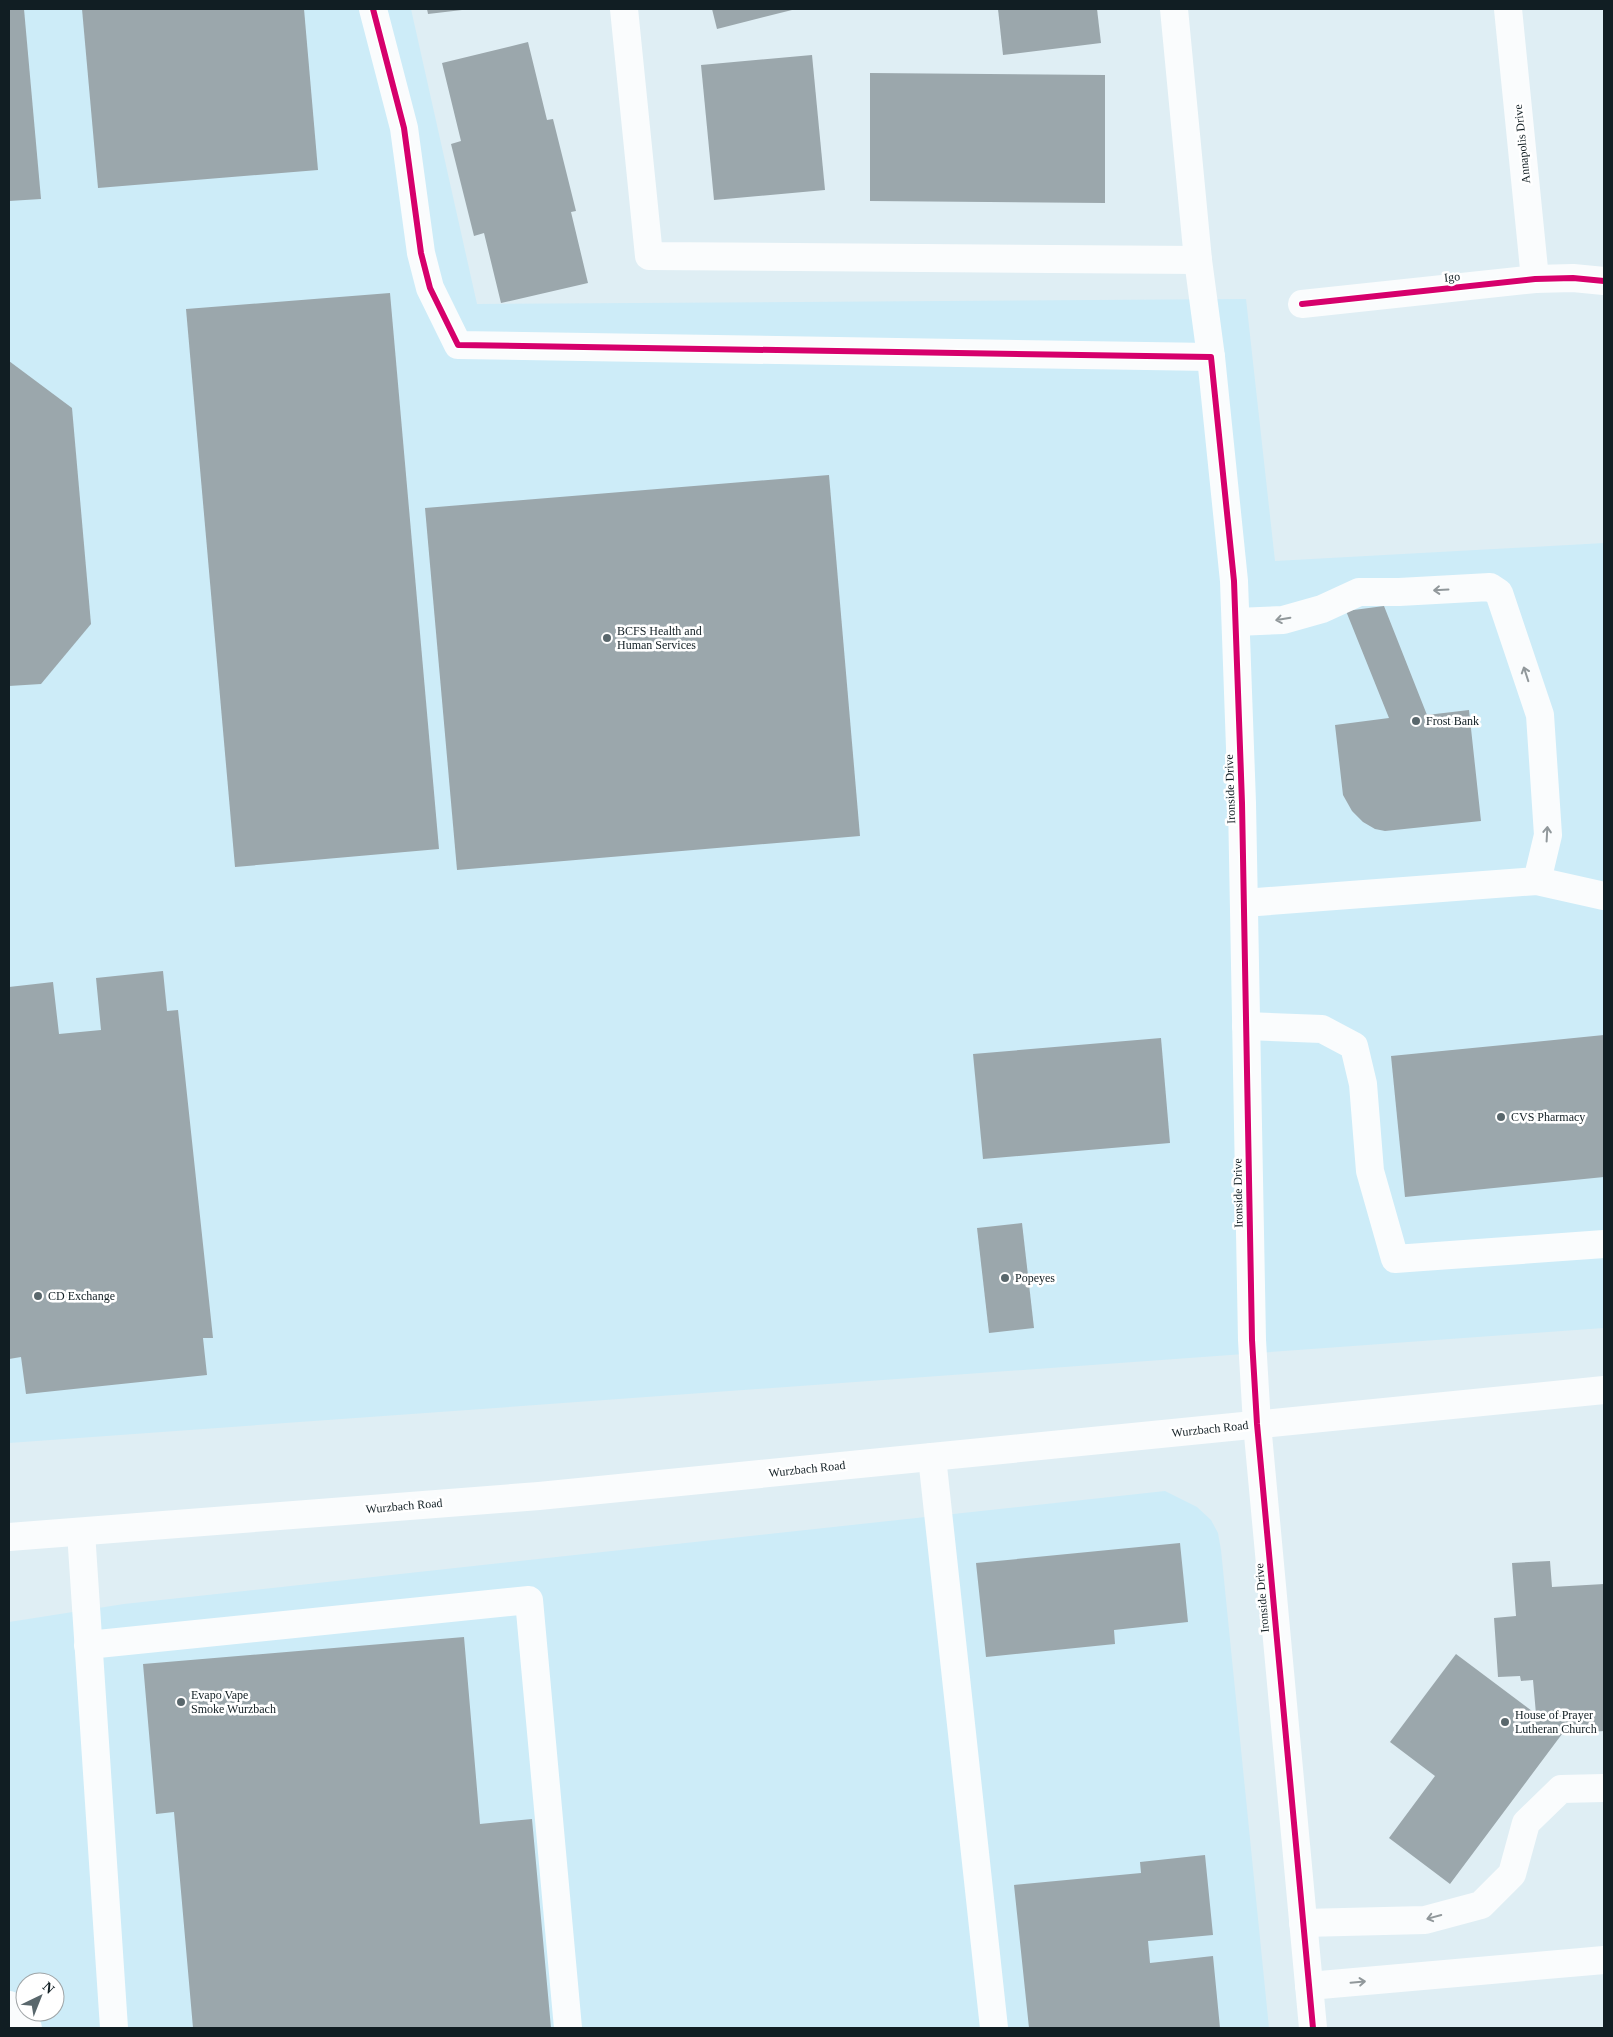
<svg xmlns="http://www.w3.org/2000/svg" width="1613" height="2037" viewBox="0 0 1613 2037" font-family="'Times New Roman',serif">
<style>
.built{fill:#cdecf8;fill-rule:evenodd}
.building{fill:#9ba7ac}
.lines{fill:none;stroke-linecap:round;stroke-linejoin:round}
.minor{stroke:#fafcfd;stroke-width:28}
.major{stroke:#fafcfd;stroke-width:28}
.cycleway-casing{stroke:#fff;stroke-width:9}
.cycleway{stroke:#d6006c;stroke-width:6}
.oneway{stroke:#91989b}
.poi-dot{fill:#59676c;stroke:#fff;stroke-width:2}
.labels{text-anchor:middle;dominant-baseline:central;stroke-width:5;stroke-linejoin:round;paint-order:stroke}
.street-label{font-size:12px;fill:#111e23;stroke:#fff}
.poi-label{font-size:12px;fill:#111e23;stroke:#fff;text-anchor:start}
</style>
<rect width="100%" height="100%" fill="#dfeef4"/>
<g class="built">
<path d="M9,9H411L477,304L1246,299L1275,561L1604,543V1328L9,1443Z"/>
<path d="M1165,1491L1197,1507L1211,1520L1218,1533L1221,1550L1269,2028H9V1622L124,1604ZM25,1982H55V2012H25Z"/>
</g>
<g class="building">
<path d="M9,9H24L41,199L9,201Z"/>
<path d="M82,9H304L318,170L98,188Z"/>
<path d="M427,9H462V10L428,14Z"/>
<path d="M712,9H796L717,29Z"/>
<path d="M998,9H1097L1101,43L1003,55Z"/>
<path d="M528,42L547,120L553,119L576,211L571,212L588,283L501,303L484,233L474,236L451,144L461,141L442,63Z"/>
<path d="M812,55L825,190L714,200L701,65Z"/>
<path d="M870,73L1105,75V203L870,201Z"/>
<path d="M390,293L439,849L235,867L186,309Z"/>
<path d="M9,361L72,408L91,624L41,684L9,686Z"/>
<path d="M829,475L860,836L457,870L425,508Z"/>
<path d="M1384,606L1427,715L1469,710L1481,821L1385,831L1375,829L1363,822L1352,811L1343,795L1335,725L1389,718L1346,611Z"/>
<path d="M163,971L167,1011L178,1010L213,1338H203L207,1375L26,1394L21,1357L9,1359V987L53,982L59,1034L101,1030L96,978Z"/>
<path d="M1604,1035V1177L1405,1197L1391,1056Z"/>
<path d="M1161,1038L1170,1143L983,1159L973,1054Z"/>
<path d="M1022,1223L1034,1328L989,1333L977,1228Z"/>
<path d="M1180,1543L1188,1622L1114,1630L1115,1644L986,1657L976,1563Z"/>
<path d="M1550,1561L1552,1587L1604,1584V1731L1562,1734L1450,1884L1389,1838L1435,1776L1390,1742L1456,1654L1536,1714L1533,1680L1521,1681L1520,1676L1498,1677L1494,1618L1516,1616L1512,1563Z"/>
<path d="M464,1637L480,1824L532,1819L551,2028H193L174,1812L156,1814L143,1664Z"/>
<path d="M1205,1855L1213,1935L1148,1941L1150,1963L1213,1956L1220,2028H1029L1014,1885L1141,1873L1140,1862Z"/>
</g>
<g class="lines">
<g class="minor">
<path d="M373,9L404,128L421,253L430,288L458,345L1211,357"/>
<path d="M624,9L649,256L1198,260"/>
<path d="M1174,9L1198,260L1211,357L1234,581L1242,803L1252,1340L1257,1424L1313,2028"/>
<path d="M1508,9L1535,279"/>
<path d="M1302,304L1535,279L1573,278L1604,281"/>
<path d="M1236,622L1283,620L1322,609L1359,592H1399L1490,587L1499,593L1540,715L1548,835L1537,881"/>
<path d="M1244,903L1537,881L1604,896"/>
<path d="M1246,1026L1322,1029L1354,1046L1363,1084L1370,1171L1395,1259L1604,1244"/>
<path d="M932,1457L994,2028"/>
<path d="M81,1532L114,2028"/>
<path d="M88,1645L529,1600L568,2028"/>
<path d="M1303,1923L1425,1920L1481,1905L1512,1874L1526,1823L1561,1789L1604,1788"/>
<path d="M1309,1986L1604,1960"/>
<path d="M9,2005L28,2028"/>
</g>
<path class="major" d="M9,1537L539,1496L1604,1390"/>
<defs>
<g id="cycleway">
<path d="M373,9L404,128L421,253L430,288L458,345L1211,357L1234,581L1242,803L1252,1340L1257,1424L1313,2028"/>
<path d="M1302,304L1535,279L1573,278L1604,281"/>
</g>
</defs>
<use href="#cycleway" class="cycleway-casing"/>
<use href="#cycleway" class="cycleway"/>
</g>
<defs><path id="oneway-shaft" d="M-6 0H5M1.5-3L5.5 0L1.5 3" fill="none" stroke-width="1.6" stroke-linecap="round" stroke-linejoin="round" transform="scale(1.25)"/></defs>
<g class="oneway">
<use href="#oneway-shaft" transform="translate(1441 590) rotate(177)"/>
<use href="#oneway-shaft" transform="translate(1283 619) rotate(170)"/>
<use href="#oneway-shaft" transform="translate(1526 674) rotate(-108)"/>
<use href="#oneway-shaft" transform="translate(1547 834) rotate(-87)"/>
<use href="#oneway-shaft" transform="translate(1434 1917) rotate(165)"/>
<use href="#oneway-shaft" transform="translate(1358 1982) rotate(-5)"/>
</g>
<g class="poi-dot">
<circle cx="607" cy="638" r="5"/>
<circle cx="1416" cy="721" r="5"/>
<circle cx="1501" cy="1117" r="5"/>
<circle cx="1005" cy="1278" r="5"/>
<circle cx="38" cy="1296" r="5"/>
<circle cx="181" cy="1702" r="5"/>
<circle cx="1505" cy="1722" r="5"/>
</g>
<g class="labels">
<g class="street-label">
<text transform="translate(1522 144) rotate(-96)">Annapolis Drive</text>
<text transform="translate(1452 277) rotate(-6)">Igo</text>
<text transform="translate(1230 789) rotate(-92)">Ironside Drive</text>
<text transform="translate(1238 1193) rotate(-91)">Ironside Drive</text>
<text transform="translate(1210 1429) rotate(-6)">Wurzbach Road</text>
<text transform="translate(807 1469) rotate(-6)">Wurzbach Road</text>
<text transform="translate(404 1506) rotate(-5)">Wurzbach Road</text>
<text transform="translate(1262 1598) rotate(-95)">Ironside Drive</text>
</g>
<g class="poi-label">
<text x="617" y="631">BCFS Health and<tspan x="617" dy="14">Human Services</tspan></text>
<text x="1426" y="721">Frost Bank</text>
<text x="1511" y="1117">CVS Pharmacy</text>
<text x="1015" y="1278">Popeyes</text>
<text x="48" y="1296">CD Exchange</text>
<text x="191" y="1695">Evapo Vape<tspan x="191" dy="14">Smoke Wurzbach</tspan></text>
<text x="1515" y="1715">House of Prayer<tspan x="1515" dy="14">Lutheran Church</tspan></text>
</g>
</g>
<rect width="1613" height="2037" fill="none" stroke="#111e23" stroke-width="20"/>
<g transform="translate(40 1997) rotate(43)"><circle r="24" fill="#ffffff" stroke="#a0a5a7"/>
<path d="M0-4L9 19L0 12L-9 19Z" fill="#59676c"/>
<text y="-8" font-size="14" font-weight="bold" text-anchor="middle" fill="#111e23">N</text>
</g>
</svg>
